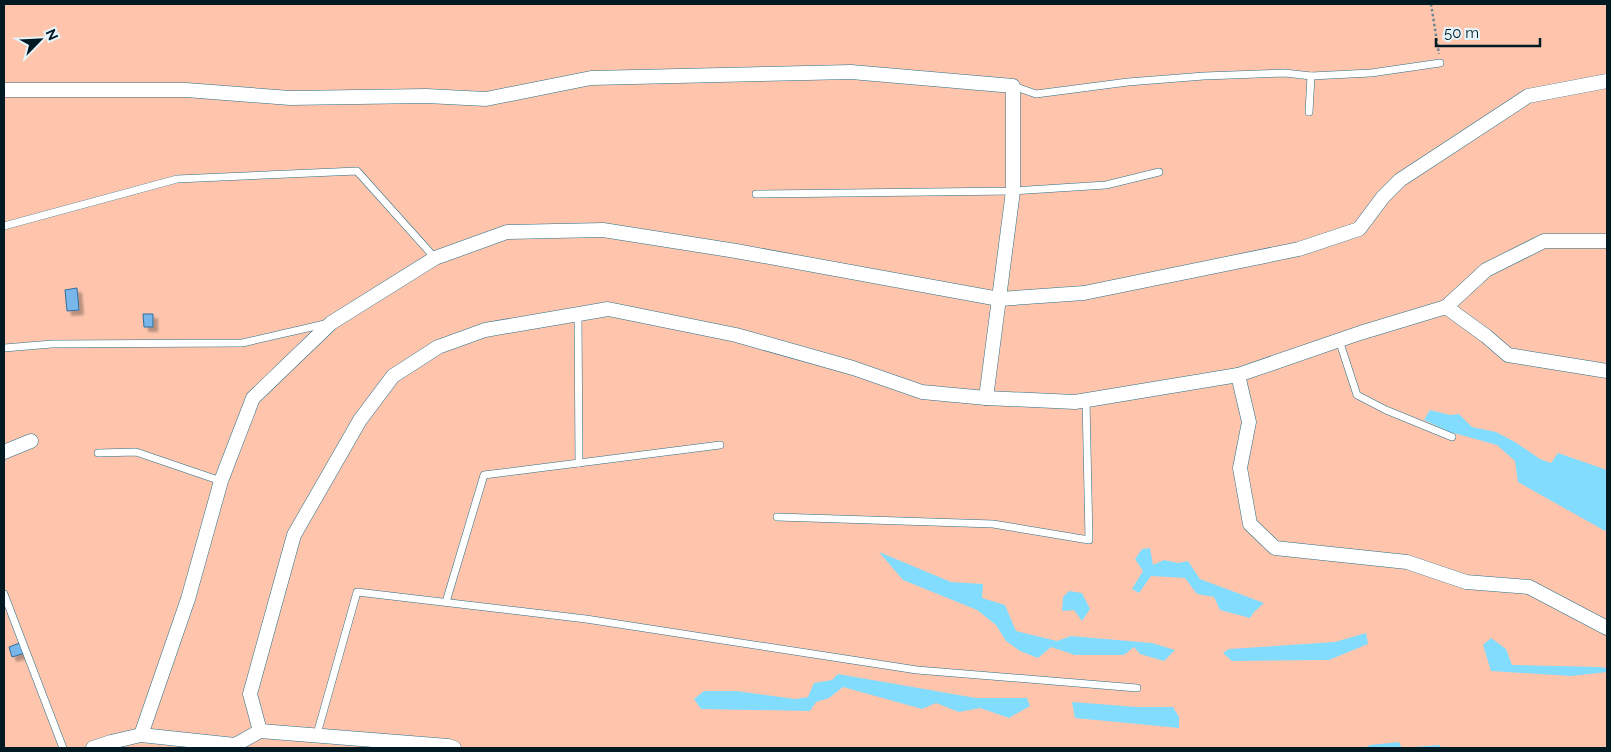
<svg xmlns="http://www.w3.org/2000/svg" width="1611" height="752" viewBox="0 0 1611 752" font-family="Raleway,sans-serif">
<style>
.green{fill:#fec5ac}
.water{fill:#82dcfe}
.building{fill:#79b6e9;stroke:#2f6c9b;filter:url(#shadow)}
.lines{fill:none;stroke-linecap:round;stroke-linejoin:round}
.lane-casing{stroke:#2a6f87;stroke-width:8}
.street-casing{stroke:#2a6f87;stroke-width:15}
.path{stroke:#6a8894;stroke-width:2.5;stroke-dasharray:2.5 2.5;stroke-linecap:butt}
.lane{stroke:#fff;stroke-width:7}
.street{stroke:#fff;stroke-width:14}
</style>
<defs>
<filter id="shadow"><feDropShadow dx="4.5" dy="4.5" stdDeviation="1" flood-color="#0004"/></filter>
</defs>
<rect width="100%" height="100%" fill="#cbecfa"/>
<rect class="green" x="4" y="4" width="1603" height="744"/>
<g class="water">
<path d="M1430,410L1450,415L1459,414L1472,427L1496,432L1515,442L1540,459L1551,463L1558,453L1607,470V529L1605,531L1598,527L1518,482L1515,461L1497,445L1450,432L1424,420Z"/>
<path d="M1150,548L1153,565L1164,560L1178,563L1188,561L1200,579L1264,603L1254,612L1250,618L1220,610L1214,597L1197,594L1185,578L1151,576L1139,593L1132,589L1143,571L1135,559L1142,549Z"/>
<path d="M879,552L951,582L983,584L982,598L1005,605L1016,631L1057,641L1071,636L1152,643L1175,650L1164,661L1140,654L1134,647L1124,655H1075L1051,647L1038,658L1020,651L1006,641L996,625L977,610L903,580Z"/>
<path d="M1069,591L1082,593L1090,609L1082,621L1074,610L1062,611L1063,597Z"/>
<path d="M1366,633L1368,644L1329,660L1232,661L1223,653L1229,649L1335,642Z"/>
<path d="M1491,638L1506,649L1512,665L1599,667L1607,668V672L1571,676L1491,671L1483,645Z"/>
<path d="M838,674L976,698H1027L1030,706L1009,718L980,708L959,712L936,703L922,709L843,687L829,698L816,702L810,711L701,709L694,699L704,691H736L795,699L808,697L814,683L832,680Z"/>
<path d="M1072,702L1137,707H1173L1179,717V728L1075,718Z"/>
<path d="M1399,742L1402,748L1439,745L1442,748H1365L1370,745Z"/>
</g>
<g class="building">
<path d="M77,288L79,310L67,311L65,290Z"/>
<path d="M143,314H153V327H144Z"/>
<path d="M22,642L25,653L12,657L9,647Z"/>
</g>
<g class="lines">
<defs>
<g id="lane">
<path d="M1013,86L1036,94L1128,82L1204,76L1285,73L1311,76L1371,73L1440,63"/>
<path d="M1309,112L1311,76"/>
<path d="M756,194L1013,191L1106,185L1159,172"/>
<path d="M4,226L177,179L357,171L435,258"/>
<path d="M578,314L579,463"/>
<path d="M1339,340L1357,395L1386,410L1452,437"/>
<path d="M4,348L52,344L242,343L325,324"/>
<path d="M98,453L136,452L221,481"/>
<path d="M777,517L993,524L1089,540L1086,400"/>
<path d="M4,594L63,748"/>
<path d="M446,602L484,475L720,445"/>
<path d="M317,734L357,592L586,619L917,670L1137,688"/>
</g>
<g id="street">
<path d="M4,90H186L290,98L426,96L486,99L591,78L851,72L1013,86V191L986,398"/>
<path d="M1446,307L1486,270L1544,241H1607"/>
<path d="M1238,375L1249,422L1240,468L1250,524L1275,548L1407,562L1466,582L1529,587L1607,628"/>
<path d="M4,452L31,441"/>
<path d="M260,731L250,694L294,535L360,420L393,376L438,347L485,330L608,309L736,335L853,368L922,392L986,398L1075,402L1238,375L1360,333L1446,307L1486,336L1508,355L1607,371"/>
<path d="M141,735L188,599L221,481L253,398L331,323L435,258L507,232L603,230L736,251L999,299L1084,293L1299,249L1359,229L1383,197L1400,180L1528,96L1607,81"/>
<path d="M93,748L111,742L141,735L235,745L260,731L448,746L454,748"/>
</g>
</defs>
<use href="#lane" class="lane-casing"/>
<use href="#street" class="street-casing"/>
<path class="path" d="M1431,4L1439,54"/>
<use href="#lane" class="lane"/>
<use href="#street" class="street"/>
</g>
<rect width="1611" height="752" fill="none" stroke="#001a24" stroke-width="10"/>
<g transform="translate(40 40) rotate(66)" stroke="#e6f6fd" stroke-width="4" paint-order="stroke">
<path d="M0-4L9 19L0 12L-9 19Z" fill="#001a24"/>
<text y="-8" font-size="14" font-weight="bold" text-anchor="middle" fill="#001a24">N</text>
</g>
<path d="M1436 38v8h104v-8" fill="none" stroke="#001a24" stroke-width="2.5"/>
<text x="1444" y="38" font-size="15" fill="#001a24" stroke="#e6f6fd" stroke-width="4" paint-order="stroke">50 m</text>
</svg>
